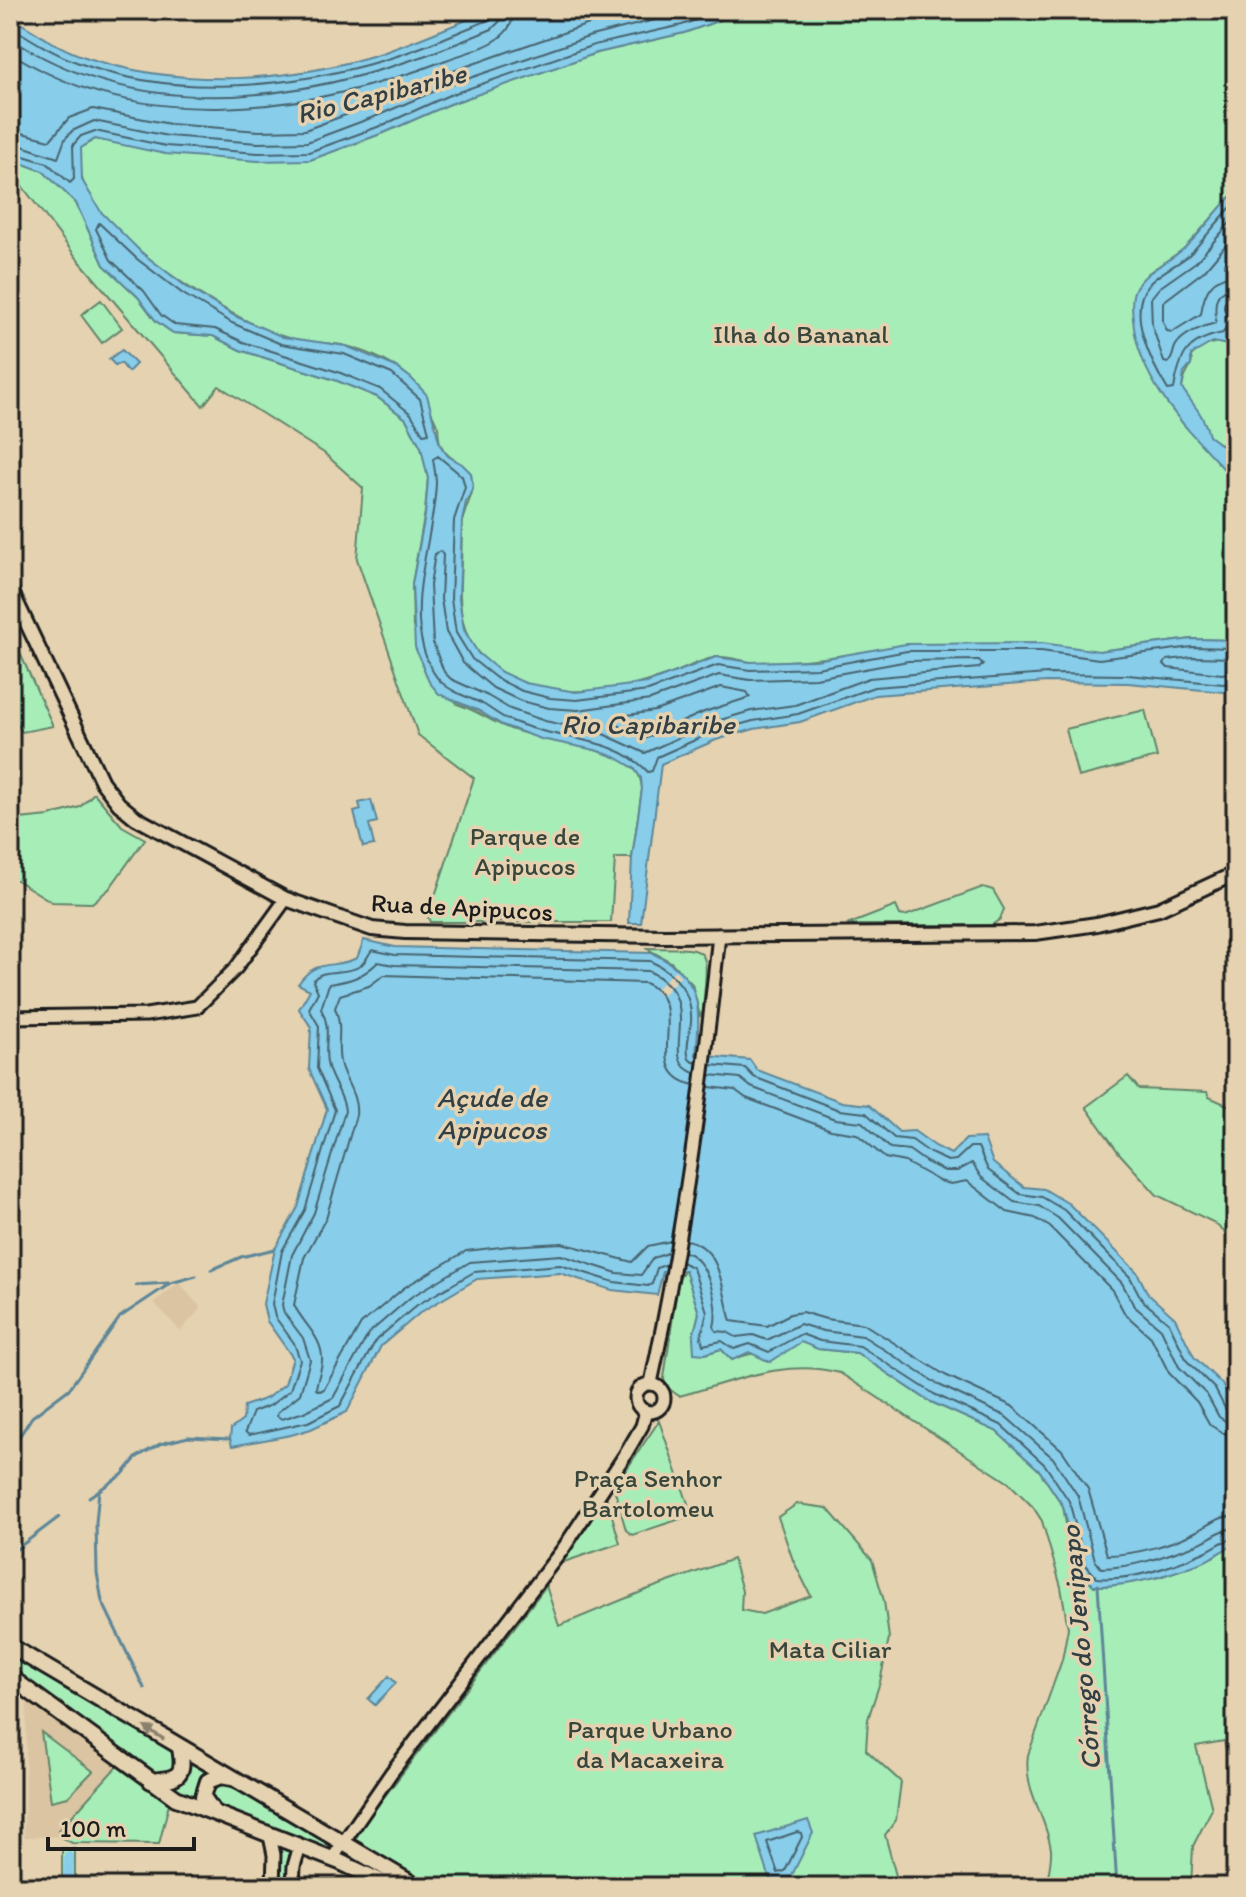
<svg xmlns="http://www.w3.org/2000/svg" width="1246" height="1897" viewBox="0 0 1246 1897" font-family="Itim,sans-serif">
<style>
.built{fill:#dac4a1}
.green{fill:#a7edb8;stroke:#62846a;stroke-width:2}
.water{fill:#88cdea;stroke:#5d8698;stroke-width:2}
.pier{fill:#e4d2b0}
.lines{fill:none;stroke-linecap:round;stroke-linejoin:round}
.shore{stroke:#47636e;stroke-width:2}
.stream{stroke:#5d8698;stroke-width:3}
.canal{stroke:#88cdea;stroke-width:10}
.tertiary-casing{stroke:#1c1c1c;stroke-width:17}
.secondary-casing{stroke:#1c1c1c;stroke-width:18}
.primary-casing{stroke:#1c1c1c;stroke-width:20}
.tertiary{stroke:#e4d2b0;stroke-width:11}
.secondary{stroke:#e4d2b0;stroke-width:12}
.primary{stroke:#e4d2b0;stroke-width:14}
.oneway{fill:#8a806d}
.labels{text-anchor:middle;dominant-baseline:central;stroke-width:7;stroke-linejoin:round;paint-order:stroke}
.park-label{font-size:26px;fill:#38463b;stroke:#e4d2b0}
.street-label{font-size:26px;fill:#1c1c1c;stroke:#e4d2b0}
.water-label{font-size:28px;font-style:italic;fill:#323f45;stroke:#e4d2b0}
</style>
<rect width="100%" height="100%" fill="#e4d2b0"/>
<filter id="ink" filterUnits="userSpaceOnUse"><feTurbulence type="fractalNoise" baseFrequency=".0125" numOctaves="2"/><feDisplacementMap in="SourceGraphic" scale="16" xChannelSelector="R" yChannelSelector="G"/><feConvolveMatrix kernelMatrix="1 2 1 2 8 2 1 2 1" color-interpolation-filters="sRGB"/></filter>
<g filter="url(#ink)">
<g class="built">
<path d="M179,1283L201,1308L180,1331L154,1302Z"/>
<path d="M27,1697L118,1765L72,1816L71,1822L58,1830V1836L24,1837Z"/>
</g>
<g class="green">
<path d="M748,10H1236V191L1184,249L1147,274L1132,306L1224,469L1236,482V640L1192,639L1099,651L845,655C815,660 784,662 754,662C742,662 731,656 719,657C702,658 684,670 668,675C616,693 553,701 503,673C458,648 458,608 461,563C462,549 461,534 463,520C464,509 473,496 473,486C472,463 448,463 441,445C438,440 439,433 438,427C434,416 416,382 407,375C391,362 362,349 342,345C322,342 300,342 282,336C227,318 97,236 82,178C79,169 79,157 81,148L95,139L310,160L386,132L450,104L597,53L684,33Z"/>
<path d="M10,159L43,171L76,203L104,265L138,297L156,321L173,333L213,336L240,350L335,380L377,397L406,419L421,447L428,477L425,512L412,584L413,627L457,704C476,710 490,721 508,728C542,741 614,746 636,771C641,776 641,782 642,789L632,858H615L611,922H430L428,917L474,778L418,735L357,559L363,488L324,453L219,386L203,406L77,258L10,170Z"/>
<path d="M1236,292V465L1221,445L1208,436C1204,416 1193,405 1182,389C1183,376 1187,375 1191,365C1194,356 1187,360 1194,353C1203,343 1218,343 1230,339L1235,324L1232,308Z"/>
<path d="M101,300L122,328L102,343L81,315Z"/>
<path d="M10,631L53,726L22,732L10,711Z"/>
<path d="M1145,710L1157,757L1078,777L1066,729Z"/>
<path d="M94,793L122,826L145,839L109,889L92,903L52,902L10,876V820L49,816L80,807Z"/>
<path d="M983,887L993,890L1004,909L1000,919L992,925H847L896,906L900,915L905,916Z"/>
<path d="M646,948C714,949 708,943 703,1011L700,1016L692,984L671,962Z"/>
<path d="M1128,1076L1139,1089L1207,1092L1209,1097L1236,1109V1242L1213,1222L1157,1195L1119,1153L1086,1107Z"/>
<path d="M685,1270L699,1313L693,1337L705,1354L721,1349L732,1360C758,1348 777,1355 801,1341L818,1349L857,1353L929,1401L996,1431L1039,1470L1063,1506L1068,1536L1079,1570L1104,1586L1160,1577L1215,1556L1224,1548L1236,1546V1779H1233L1224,1741L1196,1746L1212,1809L1193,1846L1191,1887H1046C1048,1875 1052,1861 1051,1849C1046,1815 1023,1790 1028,1755L1062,1660L1068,1628L1061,1587L1042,1521L1033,1507L1009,1483L840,1373C784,1358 733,1382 679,1396L665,1386L664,1378L677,1288L680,1276Z"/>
<path d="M659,1421L692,1515L632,1535L626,1530L614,1488Z"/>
<path d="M605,1492L620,1543L549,1567Z"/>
<path d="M797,1504L827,1508L872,1560L884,1601L889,1638L880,1682L868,1719L866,1750L901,1782L896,1820L885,1835L899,1887H422L356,1845L355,1835L546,1586L559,1626L646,1590L733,1559L742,1591L741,1610L762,1614L811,1596L793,1560L778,1517Z"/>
<path d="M10,1652L169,1749L325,1835L326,1847L320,1849L177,1792L10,1672Z"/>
<path d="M41,1732L93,1771L68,1797L51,1801Z"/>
<path d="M118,1765L169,1797V1804L159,1844L72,1843L58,1836V1830L71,1822L72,1816Z"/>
<path d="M280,1847L289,1852L288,1887H276Z"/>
<path d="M62,1848L75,1849V1887H62Z"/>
</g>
<g class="water">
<path d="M493,10H748L684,33L597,53L450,104L386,132L310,160L258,161L165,154L95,139L81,148L82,180L101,212L142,253L188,288L235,316L283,337L346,346L396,367L411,378L427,395L440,445L448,456L462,464L471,473L473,489L466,502L462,521L459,599L464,630L478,653L501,672L525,683L576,692L647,683L716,657L750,662L816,660L906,644L1042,643L1099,651L1192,639L1234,640H1236V688L1224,692L1128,683L1047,682L875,695L800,722L754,729L716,740L661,764L641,923H629L632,858L642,789L641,778L634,768L615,757L595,750L541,739L502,725L479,711L439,694L429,682L415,647L412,584L425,515L428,479L421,447L406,419L377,397L335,380L240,350L213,336L173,333L156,321L138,297L104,265L76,203L43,171L10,159V17C35,31 57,48 85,57C180,89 291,83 385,52C422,39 457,23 493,10Z"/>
<path d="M1236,191V292L1235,304L1232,308L1235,327L1228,345L1213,342L1191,355V365L1184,373L1182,388C1193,405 1205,416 1209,436L1221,445L1236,465V482C1194,436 1138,385 1133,319C1132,310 1131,297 1135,289C1145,271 1167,263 1182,250C1202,233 1217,209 1236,191Z"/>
<path d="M122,350L136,364L128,372L121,363L115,365L109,359Z"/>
<path d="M371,800L377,822L369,824L374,845L363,847L354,812L361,810L359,803Z"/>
<path d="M364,940L395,947L652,953C702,976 701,1006 696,1055L750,1060L757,1070L842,1102L869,1105L899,1132L914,1131L935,1146L951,1154L966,1139L984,1138L993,1163L1024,1187L1044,1189L1069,1204L1137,1272L1148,1294L1175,1318L1194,1357L1222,1384L1236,1411L1233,1429L1236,1437V1464L1232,1467L1236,1484V1546C1222,1548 1215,1557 1203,1562C1168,1575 1131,1587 1094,1586L1079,1570L1063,1506L1039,1470L996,1431L929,1401L857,1353L818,1349L801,1342L770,1362L749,1352L732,1360L721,1349L705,1354L694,1353L693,1337L699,1313L685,1270L663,1272L657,1295L612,1290L560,1273L477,1279L421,1312L381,1346L347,1412L311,1429L291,1435L232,1446L230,1439L231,1429L243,1420L244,1406L267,1398L285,1384L293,1358L267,1321L263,1304L275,1249L298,1207L327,1109L309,1069L311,1027L299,1009L310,990L298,984C317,957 331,970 357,958Z"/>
<path d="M389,1676L396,1683L375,1705L368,1699Z"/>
<path d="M808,1820L813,1833L790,1879L772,1885L756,1836Z"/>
</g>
<path class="pier" d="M675,970L680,976L661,997L654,991Z"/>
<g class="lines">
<g class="shore">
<path d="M10,26C32,40 54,54 79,63C173,99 290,88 384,60C419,50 453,34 486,21L491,16L492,10"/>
<path d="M10,38C158,136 340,95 492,29L500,21L502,10"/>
<path d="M10,52C139,137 310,113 446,60C472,50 513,44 514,10"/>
<path d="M10,130L50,140L69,118L93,109L170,124L259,131L305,130L375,104L439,76L510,51L589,24L648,10"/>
<path d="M10,142L58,158L65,139L72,131L94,121L168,136L258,143L307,142L379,115L444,87L591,36L694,10"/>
<path d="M10,152L47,163L70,183L74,179L73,145L81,136L95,131L166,146L258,153L309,152L383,125L447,96L594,45L682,25L724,10"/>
<path d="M1236,202C1220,218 1207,236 1191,253C1180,264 1163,270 1151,282C1124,308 1151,363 1168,390L1174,389C1180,354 1187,340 1223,333L1230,320C1226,312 1219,306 1229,298L1236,297"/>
<path d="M1236,216L1196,262L1159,288L1151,298L1152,325L1164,362L1168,363C1174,357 1172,352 1176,345C1184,333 1203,326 1216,323C1215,305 1212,289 1236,287"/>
<path d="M99,223L137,259L183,294L232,323L281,344L344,354L392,374L420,399L429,433L423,434L411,414L380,389L338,372L243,342L215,329L175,325L161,315L144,291L111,260L96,229Z"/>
<path d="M1236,233L1204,271L1163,302V322L1167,331L1172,332L1201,314C1204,292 1211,276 1236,275"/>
<path d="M440,551L443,555L441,599L446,632L463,663L493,688L521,701L549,708L578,710L650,700L719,675L750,680L816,678L908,661L979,660L983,665L979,668L869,678L795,705L751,711L710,723L645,753L601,733L545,721L510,709L488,696L451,679L444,672L433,643L430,585L435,554Z"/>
<path d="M1236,648L1192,647L1099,659L1041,651H907L817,668L750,670L718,665L648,691L577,700L550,698L522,691L496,678L472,659L456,633L451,599L454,520L465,487L462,476L438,456L433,459C434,467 436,475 436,483C434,536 409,594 423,647C434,686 448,689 481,703C490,708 498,715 507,719C518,724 531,728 542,731C581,741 620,742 648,772L652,771L657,757L713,732L753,721L798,714L874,687L1047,674L1128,675L1223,684L1236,681"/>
<path d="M1236,658L1193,657L1167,660L1164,664L1168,668L1222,674L1236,671"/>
<path d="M721,687L747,692L750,697L704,712L644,739L612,722L614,717L655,711Z"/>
<path d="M711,1065L745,1068L754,1077L839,1110L866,1113L894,1138L912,1140L930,1153L948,1161L956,1160L970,1147H978L988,1170L1020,1194L1042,1197L1064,1210L1130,1277L1142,1300L1169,1323L1187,1361L1215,1389L1226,1410L1236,1413"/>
<path d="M710,1075L740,1078L751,1087L835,1119L862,1122L890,1148L909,1150L926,1162L945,1171H957L972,1163L981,1177L1014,1202L1039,1206L1058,1218L1122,1283L1134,1306L1161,1329L1179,1367L1207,1395L1219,1417L1227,1422L1236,1423"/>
<path d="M709,1087L735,1090L746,1098L831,1130L857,1134L885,1158L905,1162L939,1181L951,1184L967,1181L1007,1212L1035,1218L1050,1227L1112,1290L1125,1314L1151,1337L1169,1373L1197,1402L1210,1425L1223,1433L1236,1435"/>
<path d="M686,1240C723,1246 722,1294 731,1321L767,1326L790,1314L802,1312L826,1319L864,1324L945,1375L1012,1406L1062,1450L1088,1489L1107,1555C1134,1555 1170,1545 1195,1532C1211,1524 1215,1517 1236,1516"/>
<path d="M671,1241L648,1246L632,1262L562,1243L509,1246L466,1251L405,1287L361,1324L324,1389L320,1391L316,1389C317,1378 323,1368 322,1357C321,1336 302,1322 294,1305L304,1258L326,1218L356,1115C358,1096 346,1083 341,1066C335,1047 344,1028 335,1008L340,995L369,986L384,975L645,983C696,1006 637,1072 694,1085"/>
<path d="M684,1252C708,1256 720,1307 714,1327L716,1331L727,1332L736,1337L753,1335L767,1340L800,1324L823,1331L863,1336L939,1385L1005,1416L1053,1458L1078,1496L1095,1560L1101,1568C1133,1568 1165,1556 1195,1545C1212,1539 1216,1530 1236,1528"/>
<path d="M668,1253L653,1258L641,1275L617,1273L561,1255L470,1262L411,1297L369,1333L333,1398L304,1412L282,1419L277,1416L278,1412L300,1394L310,1360L303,1338L284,1313L282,1305L292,1255L314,1213L345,1111C344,1095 332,1083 328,1067C322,1046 333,1031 321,1009L329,984C350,981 363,977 378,962L394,965L648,971C711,999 654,1061 695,1073"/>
<path d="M682,1262L693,1268L707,1312L701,1337L703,1345L722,1341L734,1349L750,1344L769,1352L801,1334L820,1341L860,1346L934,1394L1001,1425L1045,1465L1069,1501L1086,1565L1097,1578C1131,1581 1171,1567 1202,1553C1215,1548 1221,1540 1236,1539"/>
<path d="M667,1264L657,1268L652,1284L648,1286L614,1282L560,1265L474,1272L417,1305L376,1340L340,1406L308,1422L249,1435L245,1432L253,1412L271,1405L290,1390L300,1360L294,1343L275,1317L272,1304L282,1251L305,1210L335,1110L317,1068L319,1026L309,1009L318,992L313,981C321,967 346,976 360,966C366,962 368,955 372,950L395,955L650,961C675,972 693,993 691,1022C690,1032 686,1045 688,1055C689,1061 691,1061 697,1063"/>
<path d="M797,1832L801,1833L802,1837L785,1871L778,1873L767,1842Z"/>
</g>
<g class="stream">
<path d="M211,1270L241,1257L275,1249"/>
<path d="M136,1285L168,1283"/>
<path d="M10,1451L32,1417L69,1389L120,1317L171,1283L196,1276"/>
<path d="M99,1490L96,1523L97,1573L102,1601L144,1688"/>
<path d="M89,1497L122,1475L137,1457L160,1444L188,1437L230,1439"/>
<path d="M10,1554L59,1517"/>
<path d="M1098,1585L1117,1887"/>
</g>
<path class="canal" d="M68,1887L69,1857"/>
<defs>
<g id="tertiary">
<path d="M10,1017L146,1015L197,1007L236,968L286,899"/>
<path d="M651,1383C683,1236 703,1085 719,935"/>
<circle cx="650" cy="1398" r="14"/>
<path d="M270,1836L274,1855L273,1887"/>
<path d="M332,1859L391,1773L563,1549L625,1455L642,1426L646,1411"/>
<path d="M293,1887L294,1866L300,1846"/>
</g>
<path id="secondary" d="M10,588L102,782L119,804L136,818L286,899L372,929L405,932L665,936L1035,933L1097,924L1159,909L1236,873"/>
<g id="primary">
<path d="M10,1646L418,1887"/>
<path d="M10,1677L176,1798L340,1862L393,1887"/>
<path d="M151,1781C179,1779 185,1776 180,1748"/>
<path d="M213,1811L203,1797L208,1781L221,1776L232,1778"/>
</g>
</defs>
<use href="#tertiary" class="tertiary-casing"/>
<use href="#secondary" class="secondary-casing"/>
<use href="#primary" class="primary-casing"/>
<use href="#tertiary" class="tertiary"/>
<use href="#secondary" class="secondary"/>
<use href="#primary" class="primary"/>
</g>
<defs><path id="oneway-solid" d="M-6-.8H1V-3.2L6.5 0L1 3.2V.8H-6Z" transform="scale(2)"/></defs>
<use class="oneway" href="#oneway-solid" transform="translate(154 1733) rotate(-148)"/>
</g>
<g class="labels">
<g class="park-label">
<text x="801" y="334">Ilha do Bananal</text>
<text x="525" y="836">Parque de<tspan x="525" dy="30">Apipucos</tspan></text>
<text x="648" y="1478">Praça Senhor<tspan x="648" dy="30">Bartolomeu</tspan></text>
<text x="830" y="1649">Mata Ciliar</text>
<text x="650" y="1729">Parque Urbano<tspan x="650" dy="30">da Macaxeira</tspan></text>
</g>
<g class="street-label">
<text transform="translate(462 907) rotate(3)">Rua de Apipucos</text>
</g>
<g class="water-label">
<text transform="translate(381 93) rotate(-14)">Rio Capibaribe</text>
<text x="648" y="724">Rio Capibaribe</text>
<text x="492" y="1097">Açude de<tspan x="492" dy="32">Apipucos</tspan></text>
<text transform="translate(1080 1648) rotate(-95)">Córrego do Jenipapo</text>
</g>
</g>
<rect width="1246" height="1897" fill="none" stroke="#e4d2b0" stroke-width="40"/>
<rect x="20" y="20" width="1206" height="1857" fill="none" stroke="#1c1c1c" stroke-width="3" filter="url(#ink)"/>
<path d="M48 1837v12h146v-12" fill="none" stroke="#1c1c1c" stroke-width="4"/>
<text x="60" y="1837" font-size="24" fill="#1c1c1c" stroke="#e4d2b0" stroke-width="6" paint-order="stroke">100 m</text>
</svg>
